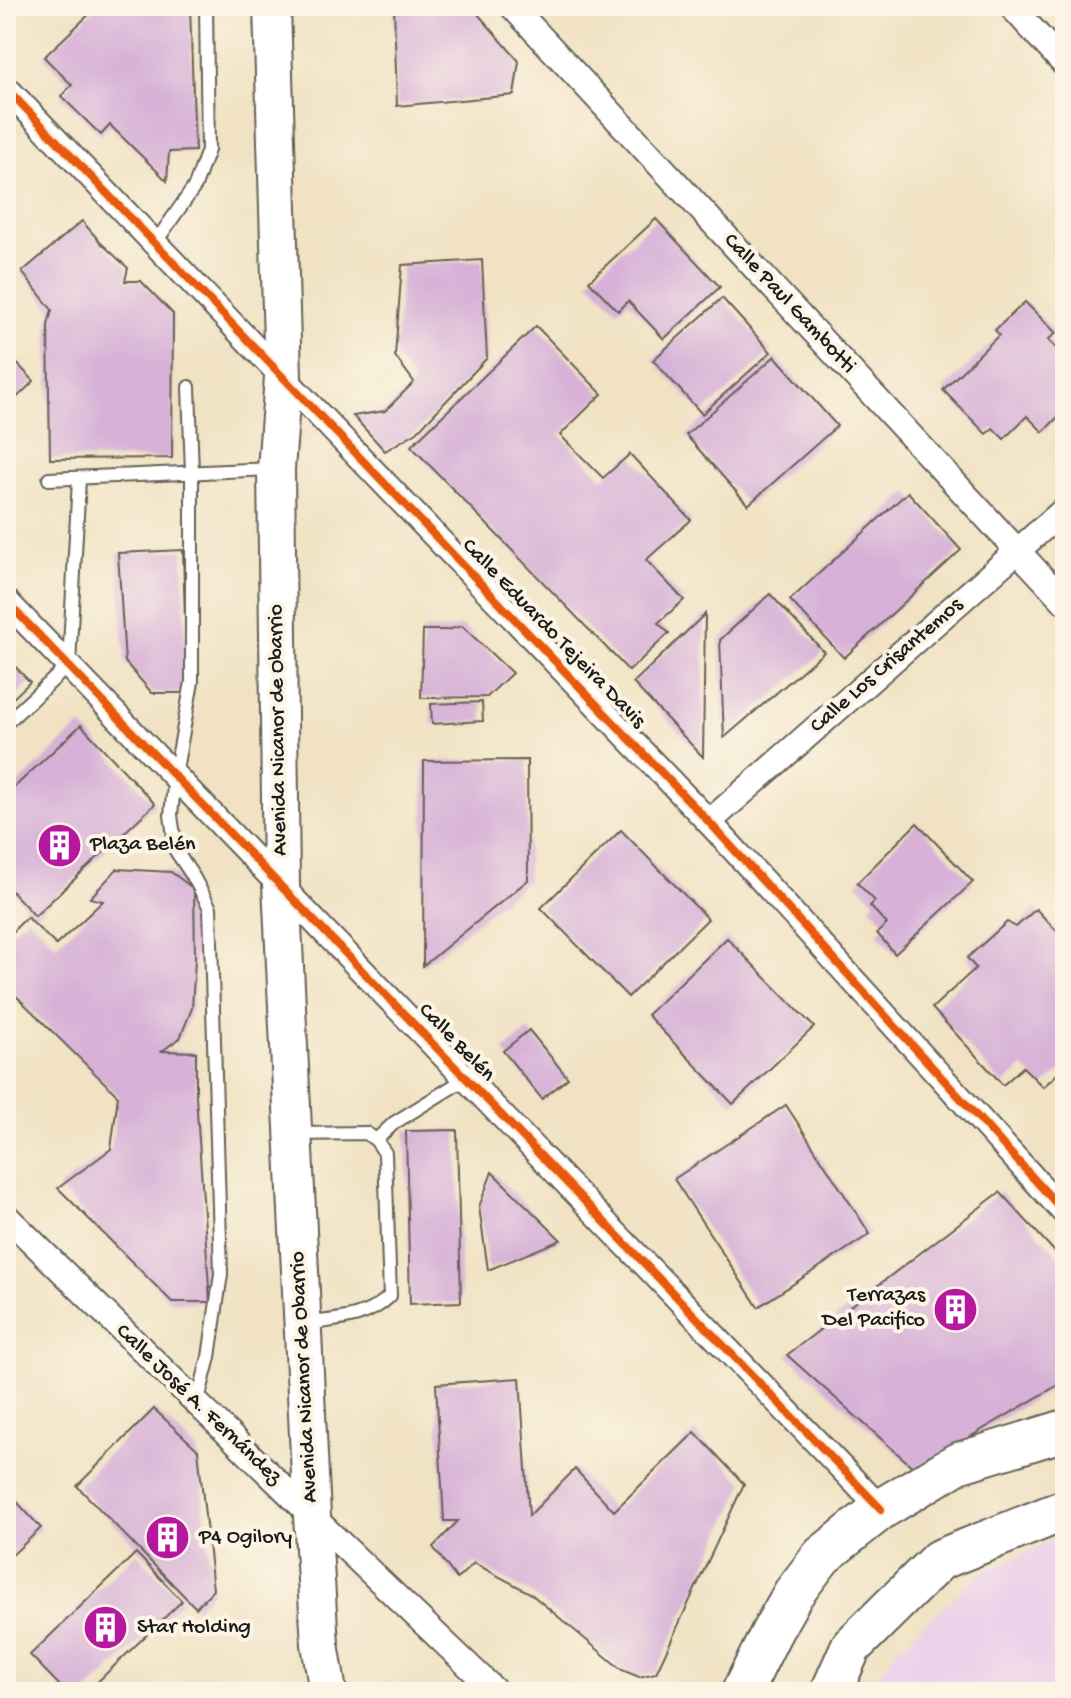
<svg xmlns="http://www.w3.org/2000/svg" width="1071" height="1698" viewBox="0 0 1071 1698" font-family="'Gochi Hand',sans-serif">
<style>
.built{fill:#ecd1ea}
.building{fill:#d7b1d7}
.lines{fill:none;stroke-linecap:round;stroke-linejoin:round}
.lane-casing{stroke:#666156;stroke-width:16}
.street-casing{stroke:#666156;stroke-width:28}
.secondary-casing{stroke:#666156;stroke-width:40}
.primary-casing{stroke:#666156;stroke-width:44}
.lane{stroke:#fff;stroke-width:12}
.street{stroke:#fff;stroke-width:24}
.secondary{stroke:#fff;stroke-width:36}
.primary{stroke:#fff;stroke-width:40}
.cycleway-casing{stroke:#fcf5e5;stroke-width:13}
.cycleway{stroke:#e8590c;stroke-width:8}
.labels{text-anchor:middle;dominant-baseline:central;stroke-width:8;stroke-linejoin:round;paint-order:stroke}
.street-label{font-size:22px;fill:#1c1c1c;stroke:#fcf5e5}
.poi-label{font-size:22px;fill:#1c1c1c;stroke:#fcf5e5;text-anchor:start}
</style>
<rect width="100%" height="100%" fill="#fcf5e5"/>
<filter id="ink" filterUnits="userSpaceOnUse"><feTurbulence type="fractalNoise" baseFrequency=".0125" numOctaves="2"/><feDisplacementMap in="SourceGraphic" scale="16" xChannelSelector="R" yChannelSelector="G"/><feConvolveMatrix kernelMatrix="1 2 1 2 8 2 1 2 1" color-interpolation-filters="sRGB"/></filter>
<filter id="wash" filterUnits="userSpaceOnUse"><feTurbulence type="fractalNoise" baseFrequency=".006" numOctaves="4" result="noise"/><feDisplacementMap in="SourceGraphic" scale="32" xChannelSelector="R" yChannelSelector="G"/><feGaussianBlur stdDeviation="1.8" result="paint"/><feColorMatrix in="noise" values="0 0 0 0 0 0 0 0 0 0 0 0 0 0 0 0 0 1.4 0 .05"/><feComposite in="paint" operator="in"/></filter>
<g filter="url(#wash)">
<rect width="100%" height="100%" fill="#f0e2c3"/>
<path class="built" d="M1065,1535V1692H867L898,1648L981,1573Z"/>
<g id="blocks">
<g class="building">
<path d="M98,6H190L195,151L169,152L167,181L110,125L101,135L61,96L72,85L44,57Z"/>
<path d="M394,6H471L519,61L514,95L397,106Z"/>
<path d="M656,219L720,287L664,339L628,301L618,311L589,281Z"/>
<path d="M82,221L101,243L128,268L125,281H141L173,314L172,458L50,459L48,325L52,310L22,272Z"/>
<path d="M482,260L487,358L417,432L385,451L353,416L385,411L414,382L395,356L402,265Z"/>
<path d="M722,298L771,352L702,414L653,360Z"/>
<path d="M1025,302L1056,333L1048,340L1064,356L1059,361L1065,367V410L1043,432L1027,416L1004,439L993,428L986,434L943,390L999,335L995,330Z"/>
<path d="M536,326L602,394L560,435L603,478L630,454L691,520L646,560L684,600L658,623L669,633L629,671L411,446Z"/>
<path d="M6,352L34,381L6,408Z"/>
<path d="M775,356L837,426L748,505L686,435Z"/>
<path d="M908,492L961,550L844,658L790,600Z"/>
<path d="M183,550L187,693H152L125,662L118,553Z"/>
<path d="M770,594L824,652L724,738L720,640Z"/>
<path d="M705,614L703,757L633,683Z"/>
<path d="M462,626L512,673L487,697L421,698L423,630H447Z"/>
<path d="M6,657L30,682L6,705Z"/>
<path d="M482,702L483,721L432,724L431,704Z"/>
<path d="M81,725L155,804L35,916L6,885V795Z"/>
<path d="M527,760L528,880L423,966L424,761Z"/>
<path d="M917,823L973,882L895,954L877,933L887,924L870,906L875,901L857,883Z"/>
<path d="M621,830L708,919L628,997L541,908Z"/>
<path d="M117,869L171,872L194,889L195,960L192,1008L180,1038L162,1051L196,1052V1096L210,1302H172L58,1188L111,1149L118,1096L6,986V938L27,917L56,945L103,901L90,898Z"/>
<path d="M1036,909L1065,940V958L1058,964L1065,972V1046L1060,1051L1065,1056V1067L1043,1087L1023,1067L1003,1085L932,1008L976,968L967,958L1007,922L1016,927Z"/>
<path d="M727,938L814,1027L733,1104L647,1015Z"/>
<path d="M529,1030L568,1078L542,1099L503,1051Z"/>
<path d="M786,1105L870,1234L758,1307L674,1179Z"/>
<path d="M457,1130L461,1302L410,1304L406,1131Z"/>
<path d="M492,1172L561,1240L488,1270L479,1207Z"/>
<path d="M1000,1192L1065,1263V1381L915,1469L787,1355Z"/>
<path d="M520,1378L529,1516L575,1469L614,1511L695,1432L744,1484L656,1673L639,1677L622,1670L530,1593L474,1563L457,1579L433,1547L458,1521H444L436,1384Z"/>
<path d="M154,1409L198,1450L213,1590L196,1608L77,1486Z"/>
<path d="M6,1490L41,1528L6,1561Z"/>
<path d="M136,1553L182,1601L87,1692H66L30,1655Z"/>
</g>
</g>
</g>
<g filter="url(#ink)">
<use href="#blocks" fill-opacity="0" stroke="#666156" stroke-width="2"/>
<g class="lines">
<defs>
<g id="lane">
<path d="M155,243L195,186L208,150L206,6"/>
<path d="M189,387L192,473V682L175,775L171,815L176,851L194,878L210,908L221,1274L209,1357L197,1404"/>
<path d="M49,479L273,469"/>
<path d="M6,723L69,665L79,479"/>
<path d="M295,1134L366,1133L376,1140L385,1153L390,1296C365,1320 338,1319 305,1324"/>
<path d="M376,1140L394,1123L465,1079"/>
</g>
<g id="street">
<path d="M512,6L1065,602"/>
<path d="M1011,6L1065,65"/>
<path d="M6,88L709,822L1065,1213"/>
<path d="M6,601L881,1509"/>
<path d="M709,822L1065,509"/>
<path d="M6,1216L312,1516L496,1692"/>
</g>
<path id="secondary" d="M272,6L283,377L276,469L281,884L312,1516L320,1644L328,1692"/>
<g id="primary">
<path d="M742,1692L771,1633L793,1594L822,1556L881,1509L958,1463L1065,1430"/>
<path d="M831,1692L851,1647L939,1560L1065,1510"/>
</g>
</defs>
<use href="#lane" class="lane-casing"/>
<use href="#street" class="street-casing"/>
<use href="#secondary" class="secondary-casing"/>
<use href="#primary" class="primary-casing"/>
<use href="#lane" class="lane"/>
<use href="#street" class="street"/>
<use href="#secondary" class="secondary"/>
<use href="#primary" class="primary"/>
<defs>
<g id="cycleway">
<path d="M6,88L709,822L1065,1213"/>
<path d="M6,601L881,1509"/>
</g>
</defs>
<use href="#cycleway" class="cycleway-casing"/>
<use href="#cycleway" class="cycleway"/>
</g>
</g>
<defs>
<symbol id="building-disc" viewBox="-11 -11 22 22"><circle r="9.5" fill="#b5179e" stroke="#fcf5e5"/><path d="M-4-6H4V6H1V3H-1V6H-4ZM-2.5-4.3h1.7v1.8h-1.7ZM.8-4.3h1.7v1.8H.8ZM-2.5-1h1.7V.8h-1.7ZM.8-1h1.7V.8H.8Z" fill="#fff"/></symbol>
</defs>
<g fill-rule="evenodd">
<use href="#building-disc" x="34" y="820" width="51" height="51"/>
<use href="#building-disc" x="930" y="1284" width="51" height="51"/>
<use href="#building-disc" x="142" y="1512" width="51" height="51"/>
<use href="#building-disc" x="80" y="1602" width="51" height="51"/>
</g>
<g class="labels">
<g class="street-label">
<text transform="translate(789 304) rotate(47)">Calle Paul Gambotti</text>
<text transform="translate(553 634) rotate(46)">Calle Eduardo Tejeira Davis</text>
<text transform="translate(887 666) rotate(-41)">Calle Los Crisantemos</text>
<text transform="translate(279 730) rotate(-91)">Avenida Nicanor de Obarrio</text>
<text transform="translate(456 1043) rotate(46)">Calle Belén</text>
<text transform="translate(305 1377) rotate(-93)">Avenida Nicanor de Obarrio</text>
<text transform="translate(198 1405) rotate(44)">Calle José A. Fernández</text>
</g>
<g class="poi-label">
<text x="90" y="845">Plaza Belén</text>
<text x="925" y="1296" text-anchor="end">Terrazas<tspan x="925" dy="25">Del Pacifico</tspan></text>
<text x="199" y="1538">P4 Ogilory</text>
<text x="137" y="1628">Star Holding</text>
</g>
</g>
<rect width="1071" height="1698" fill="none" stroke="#fcf5e5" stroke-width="32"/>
</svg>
